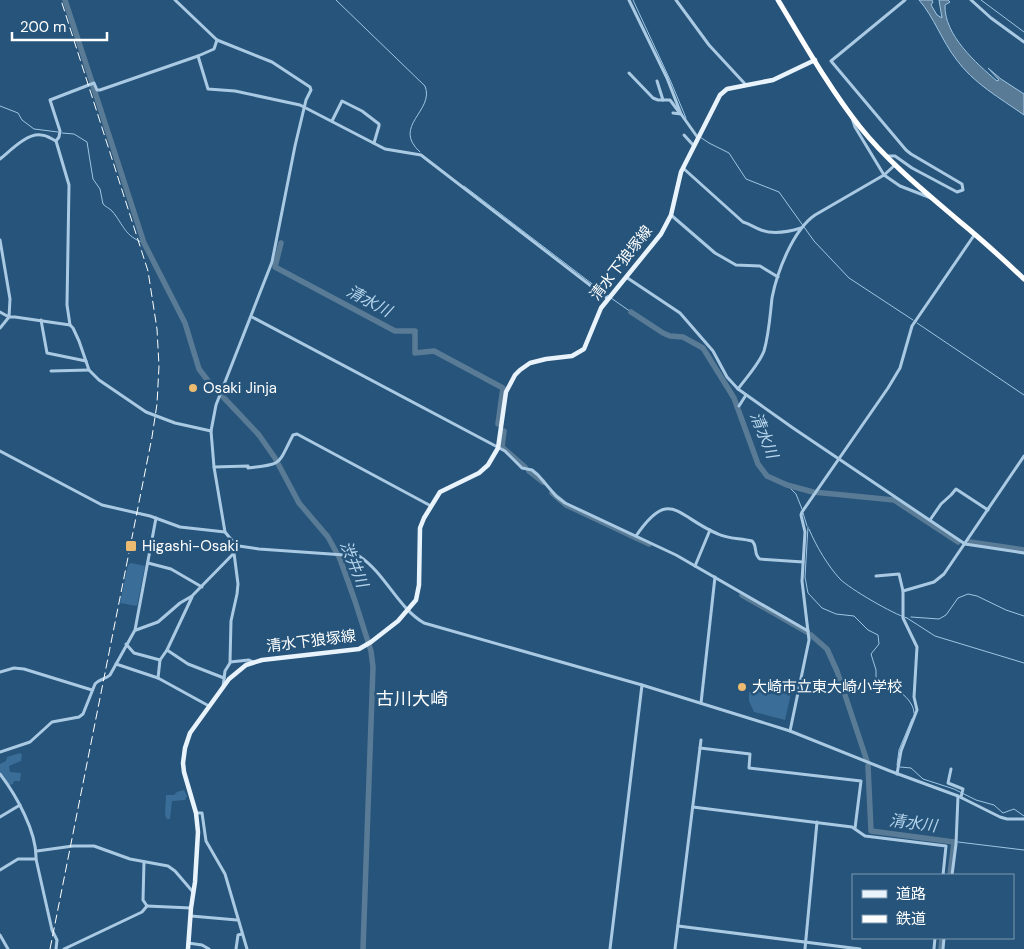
<svg xmlns="http://www.w3.org/2000/svg" width="1024" height="949" viewBox="0 0 1024 949" font-family="'DM Sans','Noto Sans JP',sans-serif">
<style>
.green{fill:#3a6e98}
.water{fill:#5a7b96;stroke:#9ec6e4}
.lines{fill:none;stroke-linecap:round;stroke-linejoin:round}
.stream{stroke:#9ec6e4;stroke-width:1}
.river{stroke:#5a7b96;stroke-width:5.5}
.minor{stroke:#aacae4;stroke-width:3}
.major{stroke:#e9f3fc;stroke-width:4.5}
.highway{stroke:#fff;stroke-width:5}
.rail{stroke:#fff;stroke-width:1;stroke-dasharray:9 4;stroke-linecap:butt}
.poi-dot{fill:#ecbb70;stroke:#26547a;stroke-width:2}
.labels{text-anchor:middle;dominant-baseline:central;stroke-width:5;stroke-linejoin:round;paint-order:stroke}
.street-label{font-size:15px;fill:#fff;stroke:#26547a}
.poi-label{font-size:15px;fill:#fff;stroke:#26547a;text-anchor:start}
.water-label{font-size:16px;font-style:italic;fill:#b5d4ec;stroke:#26547a}
.quarter-label{font-size:18px;fill:#fff;stroke:#26547a}
</style>
<rect width="100%" height="100%" fill="#26547a"/>
<g class="green">
<path d="M131,563L145,566L137,606L120,603L128,565Z"/>
<path d="M764,688L792,689L785,720L754,712L749,701V692H763Z"/>
<path d="M20,753L22,755L21,761L9,766L10,772L21,773L20,781H14L13,784L10,785L0,772V764L6,761L7,757Z"/>
<path d="M184,790L187,796L185,800L172,801L170,819H167L165,815L166,795H174L177,792Z"/>
</g>
<path class="water" d="M919,0H932L933,2L931,5L937,15L942,18L939,0H948L950,2L945,5C944,35 976,63 997,81L999,80L988,68L1001,79L1024,94V115C1000,98 973,83 956,59C942,41 934,17 919,0Z"/>
<g class="lines">
<g class="stream">
<path d="M336,0L425,86C435,111 391,126 420,152"/>
<path d="M633,0L671,82L686,118"/>
<path d="M981,0L1024,32"/>
<path d="M0,106L18,113L22,120L34,129L58,132"/>
<path d="M62,133L74,134L87,142L93,179L100,189L103,204C106,207 109,208 112,211C124,225 124,236 144,243"/>
<path d="M700,137L709,143L729,153L746,179L779,192L814,241L849,278L913,320"/>
<path d="M464,186L608,296"/>
<path d="M611,298L631,312"/>
<path d="M917,323L1024,395"/>
<path d="M787,485L796,494L802,509"/>
<path d="M803,513L807,526"/>
<path d="M808,527L805,577L808,593L822,608L836,614L854,616L868,630L878,635L879,644L871,654L876,670V680C881,684 886,684 891,687C901,691 914,702 914,713"/>
<path d="M809,529C816,546 828,566 840,579C850,589 893,614 907,618"/>
<path d="M911,617L939,619L946,615L958,598L968,594L977,596L1006,610L1024,616"/>
<path d="M907,618L935,636L1024,663"/>
<path d="M897,765L899,750L912,719"/>
<path d="M900,767L911,768L923,779L954,789L976,800L994,805L1003,813L1014,809L1024,816"/>
<path d="M958,842L1024,850"/>
</g>
<g class="river">
<path d="M65,0L92,82"/>
<path d="M93,86L144,243L185,323L199,369L209,382L259,435L275,458L299,503L328,537L340,559L355,601L371,651L373,667L363,949"/>
<path d="M281,243L275,267L395,331H415V353L434,351L503,388L498,424"/>
<path d="M631,312L663,333L670,336L683,337L703,348L734,398L758,464L767,476L787,485L813,492L894,500L958,542"/>
<path d="M504,431L502,447L525,467"/>
<path d="M529,471L543,482"/>
<path d="M552,493L566,505L649,544"/>
<path d="M970,542L1024,550"/>
<path d="M742,595L807,632"/>
<path d="M811,635L827,649L837,671L867,761"/>
<path d="M868,766L871,831L954,842L950,875"/>
<path d="M941,949L942,938"/>
</g>
<g class="minor">
<path d="M175,0L217,40L272,62L310,87L311,90L306,100L295,146L272,262L216,405L211,431L214,467L225,532L234,543L239,546L259,549L359,556C385,573 398,608 424,623L642,685L790,731L890,771L958,796L1000,817L1007,819H1024"/>
<path d="M629,0L667,78L681,114L698,138"/>
<path d="M676,0L709,45L746,85"/>
<path d="M971,0L991,18L1024,42"/>
<path d="M198,56L208,89L235,91L300,105L385,149L421,155L608,299"/>
<path d="M629,73L653,98L658,100H670L679,112"/>
<path d="M657,81L663,100"/>
<path d="M673,113L681,114"/>
<path d="M852,118L855,127L884,175L900,186L931,198"/>
<path d="M332,121L342,101L362,111L379,124V126L374,143"/>
<path d="M684,135L694,146"/>
<path d="M887,156H895L912,168L957,192L963,190L962,184L911,154L906,150L831,61L905,0"/>
<path d="M0,159C10,151 27,133 41,135C47,135 51,139 56,141"/>
<path d="M683,168L743,222C750,224 755,228 761,230C774,235 788,232 801,228"/>
<path d="M671,215L715,253L736,265L760,266L778,277"/>
<path d="M0,240L10,299L9,317L0,312"/>
<path d="M626,277L680,313L713,351L727,377L738,389L793,428L965,544L1024,553"/>
<path d="M252,317L505,451L522,468L532,470L538,475L556,496L565,503L676,555L808,631"/>
<path d="M41,320L47,353L86,361"/>
<path d="M70,325L67,305L69,185L56,141L59,137L60,131L50,100L94,83L97,90H100L198,56L214,49L217,40"/>
<path d="M0,328L9,317H15L70,325L73,328L79,341L89,370L99,380L146,412L175,423L211,431"/>
<path d="M51,371L89,370"/>
<path d="M738,389C746,378 759,364 764,351C769,334 770,316 772,298C777,272 793,230 815,215L884,175L895,165"/>
<path d="M739,406L746,395"/>
<path d="M0,451L102,505L150,516L180,527L225,532"/>
<path d="M214,467L248,466V468C283,464 277,466 293,435L297,434L431,506"/>
<path d="M930,520L941,504L951,495L956,489L988,510"/>
<path d="M636,536C670,486 677,517 718,534C728,539 741,538 752,541C758,546 753,555 760,559L803,562"/>
<path d="M234,553L238,584L237,594L231,621L230,662L249,660L253,662"/>
<path d="M148,563L171,569L202,587"/>
<path d="M695,566L710,530"/>
<path d="M876,576L899,574L903,591"/>
<path d="M136,630L158,622L180,603L192,596L237,550L239,546"/>
<path d="M126,644L134,653L160,660L167,650L188,664L224,678"/>
<path d="M167,650L192,597"/>
<path d="M116,664L158,678L209,706"/>
<path d="M0,672L14,668L24,669L92,690"/>
<path d="M158,678L160,660"/>
<path d="M223,687L225,671L230,663"/>
<path d="M701,703L715,577"/>
<path d="M790,731L809,640L802,581L805,532L801,515L802,512L888,388L900,368L912,326L975,234"/>
<path d="M700,748L750,754L749,768L861,781L855,828"/>
<path d="M0,752L30,742L52,722L79,717L83,714L95,684C99,679 106,679 110,675L135,630L156,518"/>
<path d="M951,769L948,783L963,789L961,797"/>
<path d="M0,774C16,795 37,832 36,859L52,930L57,940L56,949"/>
<path d="M897,774L901,751L917,710L914,697L917,647L903,618V591L934,582L944,574L1024,456"/>
<path d="M693,807L852,827L865,836L946,846L943,875"/>
<path d="M196,813H202L206,841L225,874L247,949"/>
<path d="M0,817L20,805"/>
<path d="M37,851L73,846H94L130,859L168,866L175,871L193,892"/>
<path d="M144,862L143,900L147,906"/>
<path d="M0,870L18,859H36"/>
<path d="M952,875L956,844L958,796"/>
<path d="M147,906L191,908"/>
<path d="M191,916L237,920"/>
<path d="M678,926L860,949"/>
<path d="M0,935L8,949"/>
<path d="M188,943L202,945L209,949"/>
<path d="M64,949L142,912L147,906"/>
<path d="M236,949L238,935L242,934"/>
<path d="M610,949L642,685"/>
<path d="M675,949L701,740"/>
<path d="M805,949L817,822"/>
<path d="M934,949L935,938"/>
<path d="M943,949L944,938"/>
</g>
<path class="major" d="M188,949L191,908L195,882L198,832L196,813L184,772L183,763L185,748L190,733L229,679L246,665L262,660L359,649L371,642L398,621L416,600L419,585L420,528L424,518L440,492L479,473L488,465L498,448L506,392L515,375L520,370L530,363L546,359L572,356L584,349L601,308L661,234L671,215L681,172L720,95L727,89L773,80L815,60"/>
<path class="highway" d="M778,0C804,43 829,88 860,127C889,163 924,191 959,221C981,239 1003,259 1024,279"/>
<path class="rail" d="M50,949L152,437L157,404L159,366L157,329L148,271L61,0"/>
</g>
<g class="poi-dot">
<circle cx="193" cy="388" r="5"/>
<rect x="125" y="540" width="12" height="12" rx="2.5"/>
<circle cx="742" cy="687" r="5"/>
</g>
<g class="labels">
<g class="street-label">
<text transform="translate(621 263) rotate(-52)">清水下狼塚線</text>
<text transform="translate(311 641) rotate(-7)">清水下狼塚線</text>
</g>
<g class="poi-label">
<text x="203" y="388">Osaki Jinja</text>
<text x="142" y="546">Higashi-Osaki</text>
<text x="752" y="687">大崎市立東大崎小学校</text>
</g>
<g class="water-label">
<text transform="translate(369 301) rotate(28)">清水川</text>
<text transform="translate(764 435) rotate(68)">清水川</text>
<text transform="translate(354 564) rotate(68)">渋井川</text>
<text transform="translate(913 823) rotate(7)">清水川</text>
</g>
<g class="quarter-label">
<text x="412" y="699">古川大崎</text>
</g>
</g>
<rect x="852" y="874" width="162" height="65" fill="#26547a" stroke="#7d98af"/>
<rect x="862" y="890" width="25" height="8" fill="#e9f3fc" stroke="#7d98af"/>
<text x="896" y="899" font-size="15" fill="#ffffff">道路</text>
<rect x="862" y="915" width="25" height="8" fill="#ffffff" stroke="#7d98af"/>
<text x="896" y="924" font-size="15" fill="#ffffff">鉄道</text>
<path d="M12 32v8h95v-8" fill="none" stroke="#ffffff" stroke-width="2.5"/>
<text x="20" y="32" font-size="15" fill="#ffffff" stroke="#26547a" stroke-width="4" paint-order="stroke">200 m</text>
</svg>
